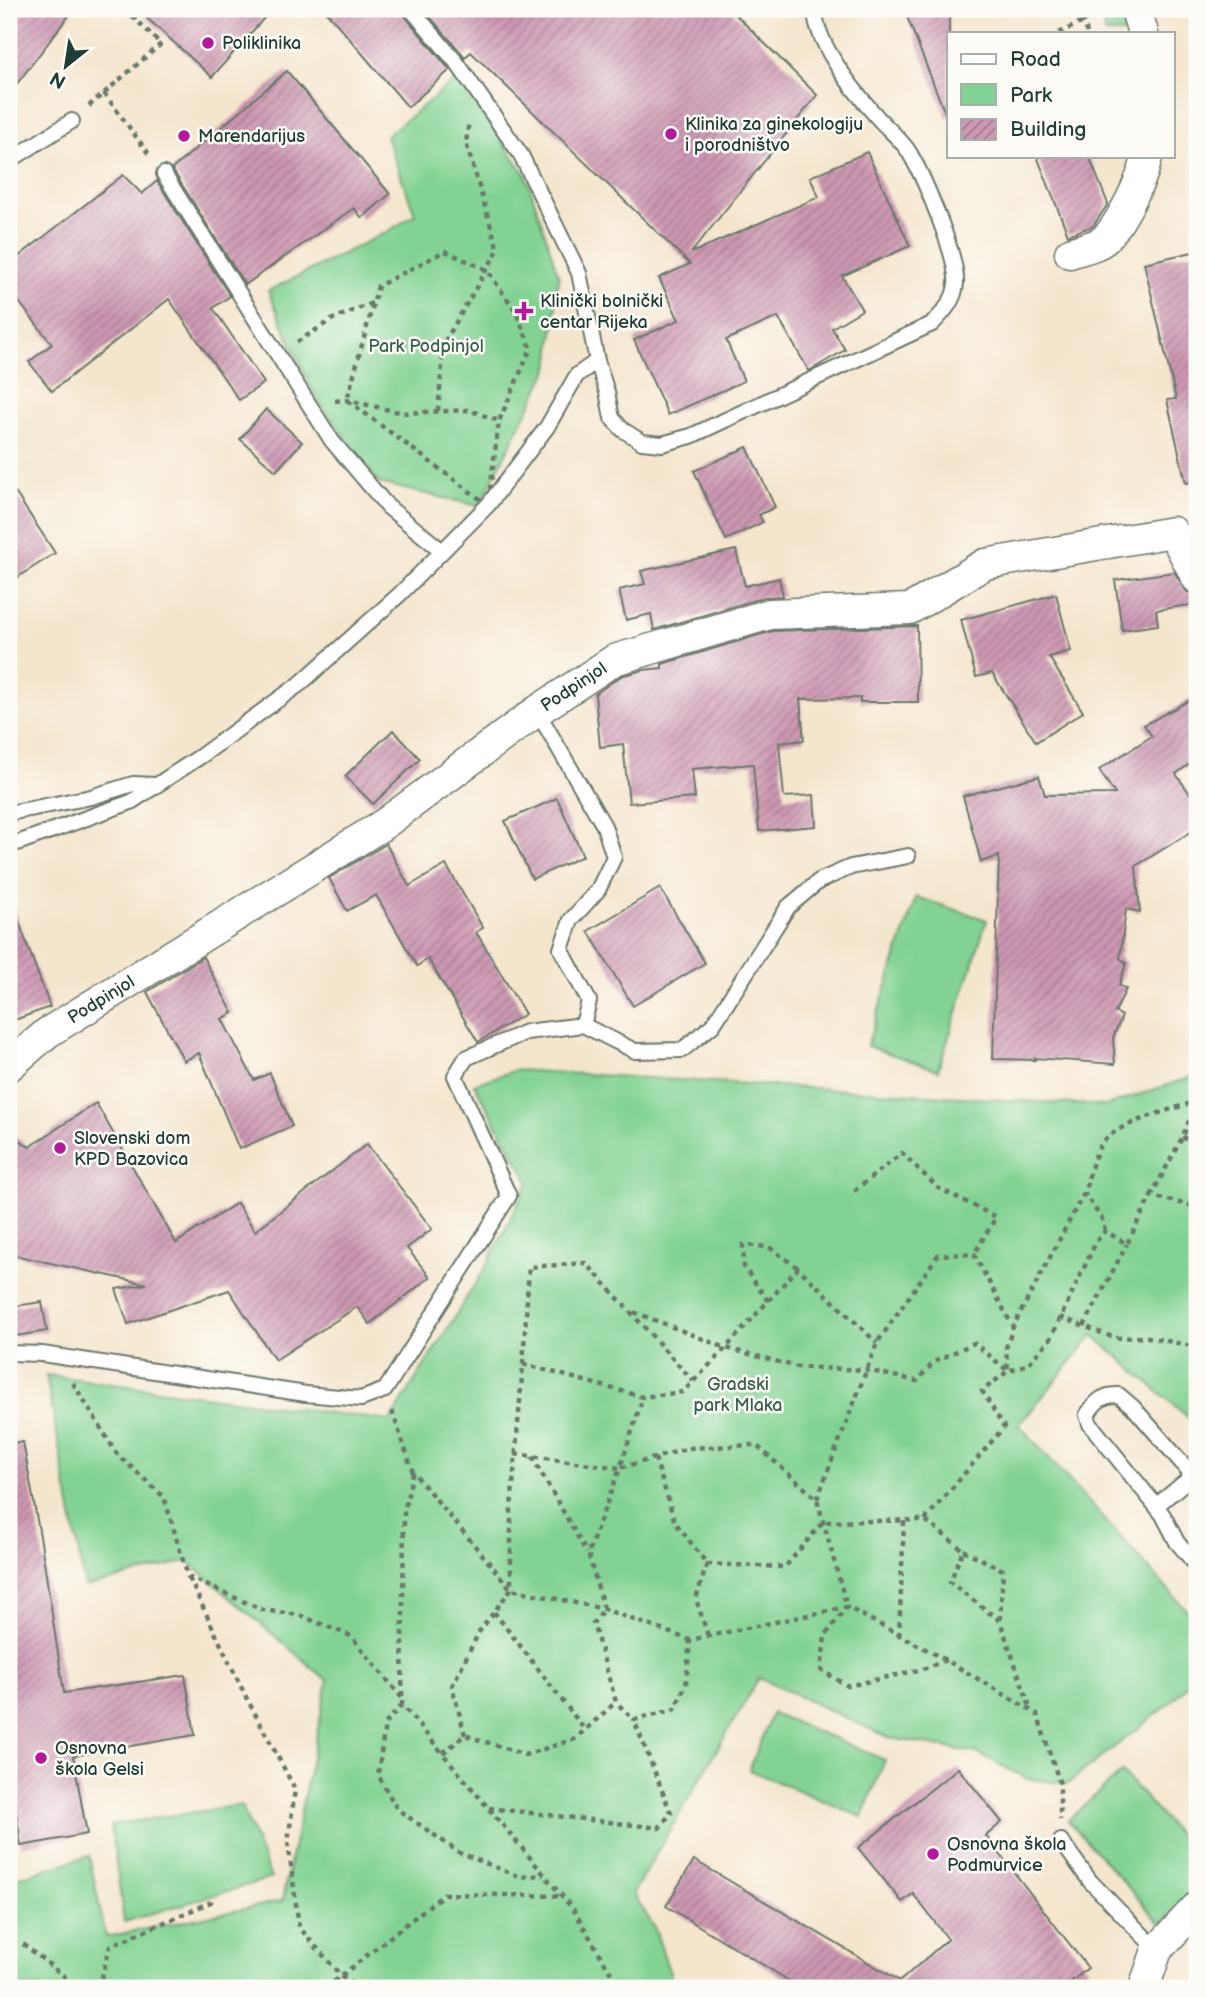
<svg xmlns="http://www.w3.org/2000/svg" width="1206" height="1997" viewBox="0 0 1206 1997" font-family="'Balsamiq Sans',sans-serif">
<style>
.grass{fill:url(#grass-dots);stroke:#508864;stroke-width:2}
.park{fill:#82d393;stroke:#508864;stroke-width:2}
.building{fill:url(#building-hatch)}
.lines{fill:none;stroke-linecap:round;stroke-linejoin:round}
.service-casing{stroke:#6a786a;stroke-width:18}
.minor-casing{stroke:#6a786a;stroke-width:33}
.path{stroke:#6a786a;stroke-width:4.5;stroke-dasharray:5 5;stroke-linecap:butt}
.service{stroke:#fff;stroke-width:14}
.minor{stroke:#fff;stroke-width:30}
.poi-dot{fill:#b5179e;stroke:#fdfcf7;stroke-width:2.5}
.labels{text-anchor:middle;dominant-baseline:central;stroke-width:5;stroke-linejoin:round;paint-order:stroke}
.poi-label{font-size:18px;fill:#1f3d34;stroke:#fdfcf7;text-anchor:start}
.park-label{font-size:18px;fill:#38624c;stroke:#fdfcf7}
.street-label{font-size:18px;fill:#1f3d34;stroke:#fdfcf7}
</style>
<defs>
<pattern id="grass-dots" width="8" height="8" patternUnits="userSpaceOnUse" patternTransform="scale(1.75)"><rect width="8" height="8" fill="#82d393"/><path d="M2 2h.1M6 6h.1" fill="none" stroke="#6aac79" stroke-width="1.8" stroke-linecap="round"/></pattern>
<pattern id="building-hatch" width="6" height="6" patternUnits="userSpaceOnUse" patternTransform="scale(1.75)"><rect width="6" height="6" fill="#cd97b2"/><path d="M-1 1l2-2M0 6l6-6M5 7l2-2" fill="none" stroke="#a67c92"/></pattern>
</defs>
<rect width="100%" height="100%" fill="#fdfcf7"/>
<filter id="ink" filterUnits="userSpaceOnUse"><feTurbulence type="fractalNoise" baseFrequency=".0143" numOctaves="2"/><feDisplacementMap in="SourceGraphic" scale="14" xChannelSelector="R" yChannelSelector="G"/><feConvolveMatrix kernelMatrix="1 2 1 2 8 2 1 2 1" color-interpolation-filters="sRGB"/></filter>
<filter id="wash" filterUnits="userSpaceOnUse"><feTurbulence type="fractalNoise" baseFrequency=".00686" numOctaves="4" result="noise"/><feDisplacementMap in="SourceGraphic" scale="28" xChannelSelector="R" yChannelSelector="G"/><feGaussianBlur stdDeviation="1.57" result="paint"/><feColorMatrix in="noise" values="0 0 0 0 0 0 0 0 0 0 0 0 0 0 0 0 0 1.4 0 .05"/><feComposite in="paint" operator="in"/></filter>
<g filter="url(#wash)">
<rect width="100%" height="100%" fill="#f4e6cd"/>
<path class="grass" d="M1096,9H1125L1132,33H1105L1104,24Z"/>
<g class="park">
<path d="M458,78L526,175L559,277L549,369L479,506L379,483L314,395L268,291L389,231L415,214L386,136Z"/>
<path d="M916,897L987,920L938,1070L867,1046Z"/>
<path d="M516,1070L1106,1106L1197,1075V1425L1093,1335L1019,1425L1197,1622V1676L1162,1710L1067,1784L1026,1778L977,1753L890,1738L759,1678L633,1893L654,1927L675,1988H19L9,1929V1880L89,1856L106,1937L282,1901L328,1681L187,1561L85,1587L46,1375L390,1421L487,1265L529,1182L474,1084Z"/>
<path d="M772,1713L885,1760L862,1817L749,1770Z"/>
<path d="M1122,1772L1197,1856V1891L1161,1924L1068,1820Z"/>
<path d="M241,1805L271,1878L124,1922L111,1825Z"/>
</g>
<g id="blocks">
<g class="building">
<path d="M9,9H74L9,94Z"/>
<path d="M137,9H272L212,77Z"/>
<path d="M324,9H402L404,15L450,70L408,107Z"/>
<path d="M423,9H730L817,95L691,253L819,197L810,177L867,152L910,246L842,276L862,310L832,328L845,350L809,371L778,317L726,340L744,381L668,415L634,340L679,320L659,278L690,264L471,52L465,57Z"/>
<path d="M904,9H949V118H947Z"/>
<path d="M287,71L390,194L362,218L354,208L245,285L172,169Z"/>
<path d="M1037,156H1089L1108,204L1093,226L1068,235Z"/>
<path d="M123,175L142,194L157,181L230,296L213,308L264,383L239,400L169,299L52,391L29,362L52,344L9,289V264Z"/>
<path d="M1197,251V481L1186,483L1167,400L1176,399L1144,263Z"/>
<path d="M266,409L302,442L276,471L240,439Z"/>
<path d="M747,447L775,507L759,515L763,522L726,540L694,471Z"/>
<path d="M9,483L55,553L9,583Z"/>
<path d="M736,550L745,586L779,578L783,596L765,597L654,630L651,614L626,620L619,590L645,584L641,571Z"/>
<path d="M1174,572L1187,592L1197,595V604L1156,610L1158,625L1122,630L1115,580Z"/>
<path d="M1056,594L1071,651L1049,657L1083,712L1036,742L992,673L976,677L961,620Z"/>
<path d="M917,626L918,702H860V698L800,699L804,740L779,743L784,797L814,795L816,826L759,831L753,764L692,769L695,798L629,803L623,744L600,747L595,694L621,676L643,670L662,668V664L773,631Z"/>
<path d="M1197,696V758L1176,774L1197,804V828L1136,866L1140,912L1126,909L1120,958L1126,963L1119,985L1126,989L1115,1012L1122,1016L1113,1038L1115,1064L1035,1058V1060L993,1059L999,856L981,862L963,796L1039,776L1045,795L1115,794L1099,770L1152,736L1144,725Z"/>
<path d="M393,730L420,759L373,804L345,776Z"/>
<path d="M557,798L583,856L532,879L505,821Z"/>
<path d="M386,844L409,886L446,865L483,928L476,932L525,1014L478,1042L428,959L417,966L376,895L347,911L329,878Z"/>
<path d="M660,888L705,963L633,1006L588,931Z"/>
<path d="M12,903L50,1007L9,1022V904Z"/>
<path d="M203,957L233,1013L222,1019L254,1080L270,1073L292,1126L239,1149L199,1053L184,1061L147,992Z"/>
<path d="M96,1103L176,1243L237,1203L255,1231L367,1144L432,1229L407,1248L430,1277L370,1324L357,1307L275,1360L229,1290L128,1324L116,1289L147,1284L9,1254V1131L29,1147Z"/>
<path d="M42,1302L47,1331L9,1337V1307Z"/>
<path d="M23,1442L41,1542L64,1693L185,1675L195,1735L73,1756L87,1834L21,1846L9,1761V1443Z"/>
<path d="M958,1768L1002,1822L986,1836L1088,1968L1063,1988H801L666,1906L694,1860L900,1981L948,1939L913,1894L902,1902L858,1848Z"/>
</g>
</g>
</g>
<g filter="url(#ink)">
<use href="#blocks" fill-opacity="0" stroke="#6a786a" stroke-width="2"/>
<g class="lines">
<defs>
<g id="service">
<path d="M411,9L457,63L521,155L579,273L597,361L607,392L612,418L623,430L642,442L662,444L691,436L932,324C943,313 955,300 956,283C958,257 922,172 907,149C899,138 887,128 878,118C855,92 815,43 815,9"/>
<path d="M9,161L72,121"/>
<path d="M164,174L332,441L388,507L441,550"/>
<path d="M9,813L91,797L133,784L156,785"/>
<path d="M9,846L131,802L201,756L301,683L400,594L488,505L547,427L577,375L597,361"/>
<path d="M583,1025L635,1051L682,1050L713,1025L788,907L819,881L851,867L908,856"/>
<path d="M9,1353L42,1354L306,1394L361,1399L385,1390L509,1196L455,1076L466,1058L526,1032L583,1025L589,1001L561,949L571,920L598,890L614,857L604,826L537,711"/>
<path d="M1156,1506L1190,1478L1189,1471L1133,1407L1119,1395C1103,1394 1095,1402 1087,1415L1090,1424L1156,1506L1163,1515L1177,1542L1197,1566"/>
<path d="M1061,1841L1090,1881L1157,1950"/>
</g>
<g id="minor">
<path d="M1136,9L1143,33"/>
<path d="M1070,253C1080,249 1098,246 1105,239C1121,223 1144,177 1147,156"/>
<path id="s1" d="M9,1066L47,1033L384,824L537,711L614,660L770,614L910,609L985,564L1173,532L1197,578"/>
<path d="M1144,1988L1157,1950L1197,1907"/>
</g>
</defs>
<use href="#service" class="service-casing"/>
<use href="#minor" class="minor-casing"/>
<g class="path">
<path d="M1080,9L1087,33"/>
<path d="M1059,33L1083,22"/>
<path d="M104,93L151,157"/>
<path d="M89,106L161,44L125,9"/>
<path d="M445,251L487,270L515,310L531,348L499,421L488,505L347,400L378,286Z"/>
<path d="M297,342L333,319L372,303"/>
<path d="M335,401L347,400L403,413L469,410L499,421"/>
<path d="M438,411L444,343L498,250L466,143L469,121"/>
<path d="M1183,1136L1197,1152"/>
<path d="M854,1191L902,1153L938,1188L996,1217L974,1254"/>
<path d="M1151,1196L1183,1136L1197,1101"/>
<path d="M1105,1231L1102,1219L1084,1193C1089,1178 1092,1160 1100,1146C1113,1123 1172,1110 1197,1101"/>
<path d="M768,1301L744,1267L743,1245L769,1247L798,1268"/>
<path d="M634,1312L726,1348L798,1367L866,1370L917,1381L934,1362L974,1343L1008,1371L1006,1348L1013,1327"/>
<path d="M1060,1317L1115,1338L1148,1337L1197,1347"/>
<path d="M1084,1326L1127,1244"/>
<path d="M523,1364L643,1397L683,1392L726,1348L798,1268L877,1343"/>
<path d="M73,1383L117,1454L164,1497L188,1577L263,1610L299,1615L351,1636L402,1698"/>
<path d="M392,1411L413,1472L511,1589L604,1609L690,1640L847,1607L817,1499L756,1445L689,1448L620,1468L588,1553L604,1609L593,1623L616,1702L634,1720"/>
<path d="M515,1454L620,1468L643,1397"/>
<path d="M532,1457L587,1553"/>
<path d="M655,1458L675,1522L707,1564L785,1567L823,1522L925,1520L963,1550L950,1582L1000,1621L1031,1710"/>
<path d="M413,1472L404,1512L402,1705L573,1909L620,1988"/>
<path d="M817,1499L877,1343L938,1255L974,1254L1013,1327L1084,1193"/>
<path d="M925,1520L1004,1427L982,1391L1008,1371L1028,1364L1051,1338L1096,1242L1105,1231L1127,1244L1151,1196L1197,1207"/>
<path d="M963,1550L1003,1570L1000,1620"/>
<path d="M707,1564L696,1599L708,1636"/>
<path d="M189,1578L245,1695L295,1789L288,1842L299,1927L342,1977L359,1988"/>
<path d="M494,1612L585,1730"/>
<path d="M899,1636L904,1521"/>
<path d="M946,1660L923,1669L848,1686L821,1670L825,1636L847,1607L946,1660L1037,1714L1060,1784V1820"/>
<path d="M402,1705L385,1724L378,1775L397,1809L460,1853L520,1877L544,1875"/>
<path d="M465,1735L452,1686L479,1632L511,1589V1509L523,1364L529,1267L586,1263L693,1381"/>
<path d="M443,1753L465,1735L525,1755L575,1739L616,1702"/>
<path d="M489,1808L659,1828L671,1813L634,1720L675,1709L686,1684L690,1640"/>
<path d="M23,1944L79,1988"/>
<path d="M99,1988L110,1946L211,1902L210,1897"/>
<path d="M326,1988L444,1894L561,1896"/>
</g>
<use href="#service" class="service"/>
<use href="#minor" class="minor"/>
</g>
</g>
<g class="poi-dot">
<circle cx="208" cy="43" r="7"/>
<circle cx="671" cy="134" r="7"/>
<circle cx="184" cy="136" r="7"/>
<path d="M520.5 300.5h7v7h7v7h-7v7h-7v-7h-7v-7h7z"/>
<circle cx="60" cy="1148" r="7"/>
<circle cx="41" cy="1758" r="7"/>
<circle cx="933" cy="1854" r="7"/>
</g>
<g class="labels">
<g class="poi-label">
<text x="222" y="43">Poliklinika</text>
<text x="685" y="124">Klinika za ginekologiju<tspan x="685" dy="21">i porodništvo</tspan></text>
<text x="198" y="136">Marendarijus</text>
<text x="540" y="301">Klinički bolnički<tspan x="540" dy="21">centar Rijeka</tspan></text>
<text x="74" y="1138">Slovenski dom<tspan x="74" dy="21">KPD Bazovica</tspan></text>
<text x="55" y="1748">Osnovna<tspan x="55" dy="21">škola Gelsi</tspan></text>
<text x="947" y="1844">Osnovna škola<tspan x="947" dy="21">Podmurvice</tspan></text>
</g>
<g class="park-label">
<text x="426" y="346">Park Podpinjol</text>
<text x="738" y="1384">Gradski<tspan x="738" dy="21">park Mlaka</tspan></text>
</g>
<g class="street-label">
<text stroke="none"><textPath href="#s1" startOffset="681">Podpinjol</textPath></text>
<text stroke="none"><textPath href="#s1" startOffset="114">Podpinjol</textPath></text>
</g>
</g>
<rect width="1206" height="1997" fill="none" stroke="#fdfcf7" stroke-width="35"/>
<rect x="947" y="32" width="228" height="126" fill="#fdfcf7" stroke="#a4b0a9" stroke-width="2"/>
<rect x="961" y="54" width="35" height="10" fill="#ffffff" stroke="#a4b0a9" stroke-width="2"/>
<text x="1010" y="66" font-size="21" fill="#1f3d34">Road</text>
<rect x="961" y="84" width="35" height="21" fill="#82d393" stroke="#a4b0a9" stroke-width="2"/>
<text x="1010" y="102" font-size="21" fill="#1f3d34">Park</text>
<rect x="961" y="119" width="35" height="21" fill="url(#building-hatch)" stroke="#a4b0a9" stroke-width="2"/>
<text x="1010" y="136" font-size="21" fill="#1f3d34">Building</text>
<g transform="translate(66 66) rotate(210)" stroke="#fdfcf7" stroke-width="5" paint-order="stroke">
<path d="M0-5L12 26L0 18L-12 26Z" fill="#1f3d34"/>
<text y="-10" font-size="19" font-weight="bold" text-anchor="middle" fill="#1f3d34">N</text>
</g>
</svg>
